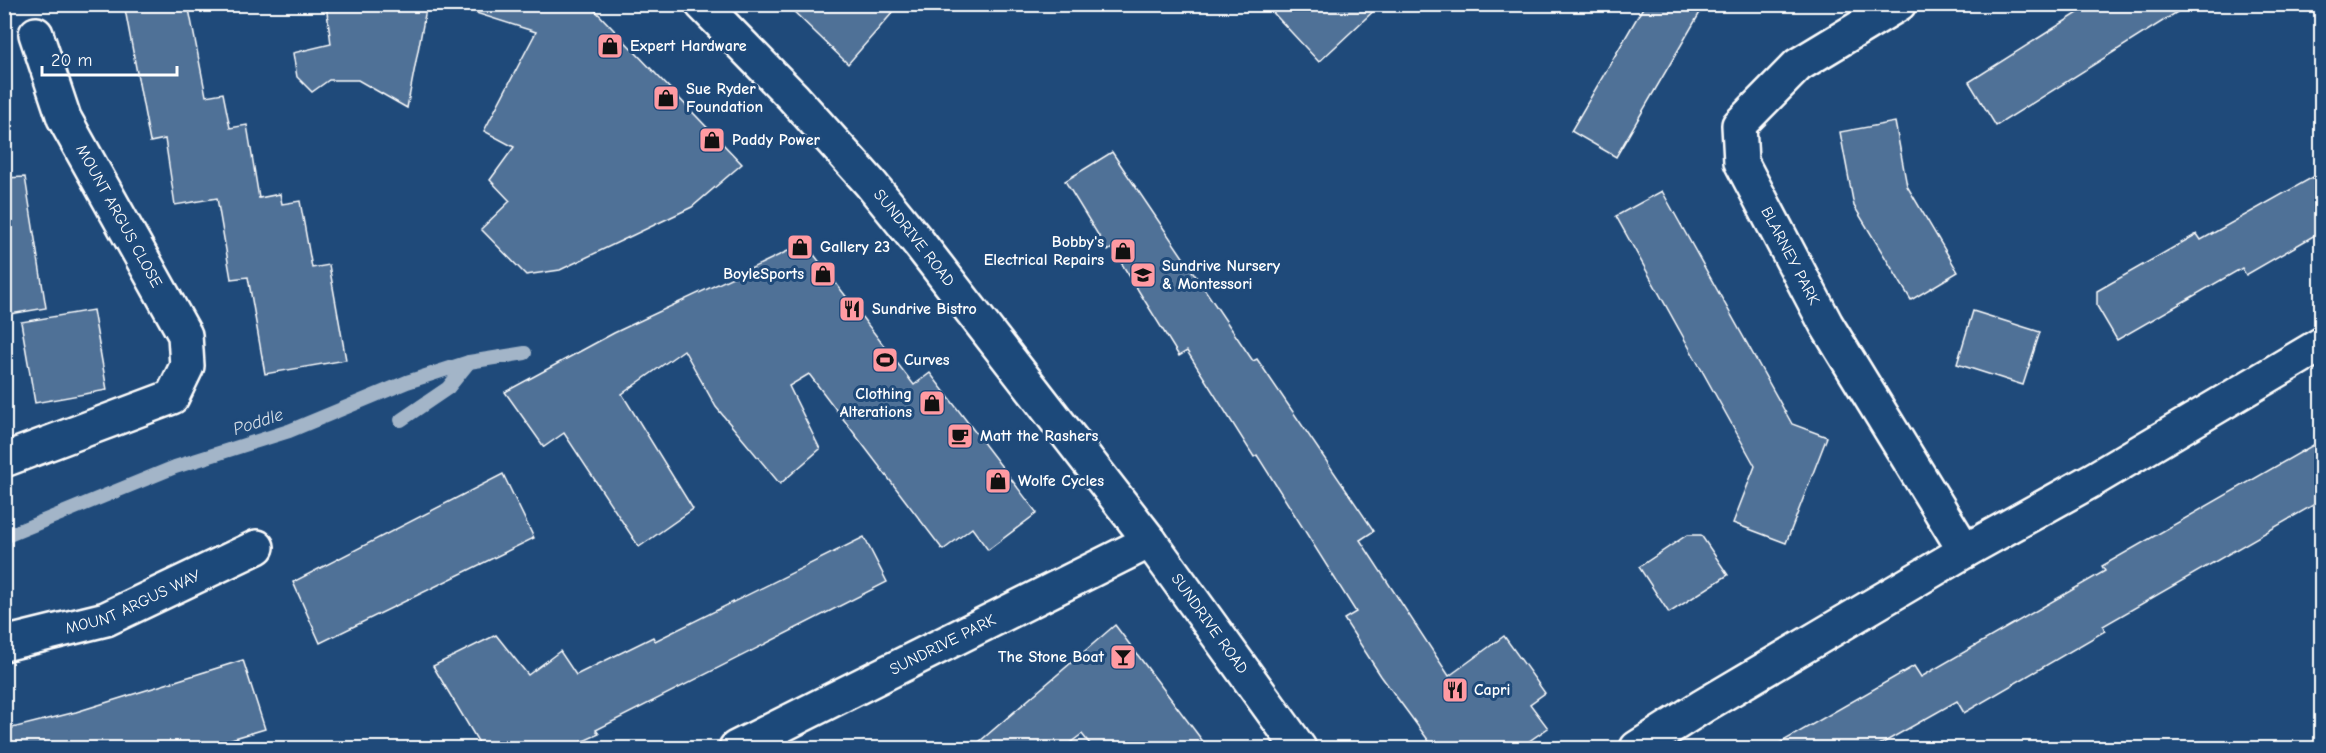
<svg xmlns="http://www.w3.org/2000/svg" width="2326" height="753" viewBox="0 0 2326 753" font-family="'Comic Neue',sans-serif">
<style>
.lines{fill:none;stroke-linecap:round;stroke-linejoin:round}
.stream{stroke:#a3b5c8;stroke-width:14}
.building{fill:#507197;stroke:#fff;stroke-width:1.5}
.minor-casing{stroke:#fff;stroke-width:38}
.minor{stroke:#1f4a7a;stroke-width:33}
.labels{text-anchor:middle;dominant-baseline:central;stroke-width:6;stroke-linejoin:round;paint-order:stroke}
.poi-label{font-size:16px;font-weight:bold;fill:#fff;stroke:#1f4a7a;text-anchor:start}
.street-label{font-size:16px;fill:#fff;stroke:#1f4a7a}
.water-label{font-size:18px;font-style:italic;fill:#d8e0e8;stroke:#1f4a7a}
</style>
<rect width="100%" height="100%" fill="#1f4a7a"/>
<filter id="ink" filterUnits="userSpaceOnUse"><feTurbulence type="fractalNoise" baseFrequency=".0167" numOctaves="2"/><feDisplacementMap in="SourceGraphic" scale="12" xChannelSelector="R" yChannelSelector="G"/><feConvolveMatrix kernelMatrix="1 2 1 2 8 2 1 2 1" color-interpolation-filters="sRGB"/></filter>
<g filter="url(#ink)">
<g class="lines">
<g class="stream">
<path d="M401,420L448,388L469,362"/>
<path d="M4,537L175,467L289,431L407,382L469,362L525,353"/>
</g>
</g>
<g class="building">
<path d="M124,4H188L206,96L223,93L230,128L247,125L259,198L280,194L282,204L300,201L312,268L329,265L346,360L265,374L248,277L231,279L217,198L175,205L165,139L150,142Z"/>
<path d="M326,4H427L407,108L358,80H329L312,92L297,77L293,53L331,44Z"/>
<path d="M477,4H589L742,164L692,207L560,270L526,275L481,229L510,201L490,180L514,147L484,131L536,32L476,13Z"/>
<path d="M786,4H900L848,64Z"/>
<path d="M1265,4H1381L1319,62Z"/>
<path d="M1645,4H1705L1616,157L1571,131Z"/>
<path d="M2092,4H2190L1996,126L1969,82Z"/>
<path d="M1895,122L1907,186L1958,272L1911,300L1854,206L1840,132Z"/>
<path d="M1112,152L1253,361L1257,359L1374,531L1360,540L1449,676L1504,636L1545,693L1530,704L1548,728L1519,748H1434L1381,676L1344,619L1356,612L1257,455L1254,457L1187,351L1179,356L1112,248L1108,251L1065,181Z"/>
<path d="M2322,172V231L2246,275L2242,268L2117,340L2097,306V291L2197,234L2201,240Z"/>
<path d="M25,177L46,308L4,315V178Z"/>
<path d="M1662,191L1792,424L1827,437L1786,543L1733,523L1755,466L1616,216Z"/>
<path d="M805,243L914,385L930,373L1037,513L988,550L972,528L943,550L809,374L789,386L820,449L780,484L716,407L684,350L622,394L693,509L639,547L564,433L544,447L505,392L614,333Z"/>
<path d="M93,310L107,390L35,403L21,322Z"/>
<path d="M1973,311L2040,332L2023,385L1957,364Z"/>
<path d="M2322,440V500L2103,626L2105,631L1964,713L1957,701L1874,748H1771L1914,666L1921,677L2105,571L2102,566Z"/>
<path d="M503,474L534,538L320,643L293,582Z"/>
<path d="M1687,535H1701L1728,575L1669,613L1639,567Z"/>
<path d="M864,537L887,582L596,730L599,734L568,748H482L433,666L496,635L528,675L560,651L576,675L653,637L655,641Z"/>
<path d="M1115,625L1208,748H1093L1082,734L1063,748H972Z"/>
<path d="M243,660L265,729L201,748H4V730L76,712Z"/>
</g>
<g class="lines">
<defs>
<g id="minor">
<path id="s1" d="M702,4L793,97L871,184L919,243L1150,541L1299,748"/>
<path id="s2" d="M1899,4L1798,65L1739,125L1741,162L1826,324L1965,551"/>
<path d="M4,460L172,397L187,366L185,335L64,118L36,34"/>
<path id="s3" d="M4,644L106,619L257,547"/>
<path id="s4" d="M736,748L1150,541"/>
<path d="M1637,748L1703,706L1965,551L2096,478L2322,344"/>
</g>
</defs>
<use href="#minor" class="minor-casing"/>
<use href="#minor" class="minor"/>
</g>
</g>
<defs>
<symbol id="shop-square" viewBox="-11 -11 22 22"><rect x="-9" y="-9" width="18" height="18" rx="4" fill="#ff9aa2" stroke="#1f4a7a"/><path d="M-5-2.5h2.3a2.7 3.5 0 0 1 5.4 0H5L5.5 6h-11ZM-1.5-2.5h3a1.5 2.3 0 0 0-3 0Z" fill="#111"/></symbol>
<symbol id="school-square" viewBox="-11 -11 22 22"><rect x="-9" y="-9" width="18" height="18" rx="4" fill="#ff9aa2" stroke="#1f4a7a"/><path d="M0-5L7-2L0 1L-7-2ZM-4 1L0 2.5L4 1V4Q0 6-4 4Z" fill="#111"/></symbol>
<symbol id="restaurant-square" viewBox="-11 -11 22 22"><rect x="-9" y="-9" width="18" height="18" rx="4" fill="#ff9aa2" stroke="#1f4a7a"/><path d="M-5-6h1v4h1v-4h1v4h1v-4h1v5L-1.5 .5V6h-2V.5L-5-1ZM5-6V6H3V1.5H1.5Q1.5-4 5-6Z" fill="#111"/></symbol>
<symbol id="stadium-square" viewBox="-11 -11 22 22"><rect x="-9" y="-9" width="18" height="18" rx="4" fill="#ff9aa2" stroke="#1f4a7a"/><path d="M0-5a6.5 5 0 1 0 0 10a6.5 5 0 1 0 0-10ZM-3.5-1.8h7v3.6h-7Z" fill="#111"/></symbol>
<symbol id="cafe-square" viewBox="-11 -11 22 22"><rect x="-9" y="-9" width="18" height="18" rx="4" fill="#ff9aa2" stroke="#1f4a7a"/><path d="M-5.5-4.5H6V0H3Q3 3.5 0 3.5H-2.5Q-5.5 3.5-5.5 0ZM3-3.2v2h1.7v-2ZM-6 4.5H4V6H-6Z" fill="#111"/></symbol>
<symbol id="bar-square" viewBox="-11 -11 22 22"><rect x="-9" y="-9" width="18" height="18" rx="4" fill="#ff9aa2" stroke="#1f4a7a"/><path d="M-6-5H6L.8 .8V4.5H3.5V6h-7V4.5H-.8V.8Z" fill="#111"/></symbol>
</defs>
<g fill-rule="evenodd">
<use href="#shop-square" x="595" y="31" width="30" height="30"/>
<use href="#shop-square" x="651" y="83" width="30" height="30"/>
<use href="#shop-square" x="697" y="125" width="30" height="30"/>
<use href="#shop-square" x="785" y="232" width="30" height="30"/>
<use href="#shop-square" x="1108" y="236" width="30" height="30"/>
<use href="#shop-square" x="808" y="259" width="30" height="30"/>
<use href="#school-square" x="1128" y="260" width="30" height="30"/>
<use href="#restaurant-square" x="837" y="294" width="30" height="30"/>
<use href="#stadium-square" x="870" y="345" width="30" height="30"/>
<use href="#shop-square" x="917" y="388" width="30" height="30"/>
<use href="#cafe-square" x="945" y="421" width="30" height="30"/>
<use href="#shop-square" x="983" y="466" width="30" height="30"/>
<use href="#bar-square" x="1108" y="642" width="30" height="30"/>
<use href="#restaurant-square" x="1440" y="675" width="30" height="30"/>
</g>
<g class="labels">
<g class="poi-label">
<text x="630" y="46">Expert Hardware</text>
<text x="686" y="89">Sue Ryder<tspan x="686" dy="18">Foundation</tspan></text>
<text x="732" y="140">Paddy Power</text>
<text x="1104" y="242" text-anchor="end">Bobby's<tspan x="1104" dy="18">Electrical Repairs</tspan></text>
<text x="820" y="247">Gallery 23</text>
<text x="1162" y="266">Sundrive Nursery<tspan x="1162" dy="18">&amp; Montessori</tspan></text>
<text x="804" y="274" text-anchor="end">BoyleSports</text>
<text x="872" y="309">Sundrive Bistro</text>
<text x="904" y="360">Curves</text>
<text x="912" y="394" text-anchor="end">Clothing<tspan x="912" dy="18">Alterations</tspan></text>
<text x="980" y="436">Matt the Rashers</text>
<text x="1018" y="481">Wolfe Cycles</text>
<text x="1104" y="657" text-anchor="end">The Stone Boat</text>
<text x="1474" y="690">Capri</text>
</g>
<g class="street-label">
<text transform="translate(119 216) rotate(61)">MOUNT ARGUS CLOSE</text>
<text stroke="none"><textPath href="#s1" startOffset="316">SUNDRIVE ROAD</textPath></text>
<text stroke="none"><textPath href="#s2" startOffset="345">BLARNEY PARK</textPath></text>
<text stroke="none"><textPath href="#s3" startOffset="136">MOUNT ARGUS WAY</textPath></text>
<text stroke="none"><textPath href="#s1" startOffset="802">SUNDRIVE ROAD</textPath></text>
<text stroke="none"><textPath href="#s4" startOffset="231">SUNDRIVE PARK</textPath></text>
</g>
<g class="water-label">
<text transform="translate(258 422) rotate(-18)">Poddle</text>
</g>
</g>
<rect width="2326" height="753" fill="none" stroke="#1f4a7a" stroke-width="24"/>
<rect x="12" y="12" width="2302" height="729" fill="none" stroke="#fff" stroke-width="2" filter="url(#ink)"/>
<path d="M42 66v9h135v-9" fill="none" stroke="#ffffff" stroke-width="3"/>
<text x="51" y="66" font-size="18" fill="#ffffff" stroke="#1f4a7a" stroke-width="4.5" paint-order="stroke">20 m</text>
</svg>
